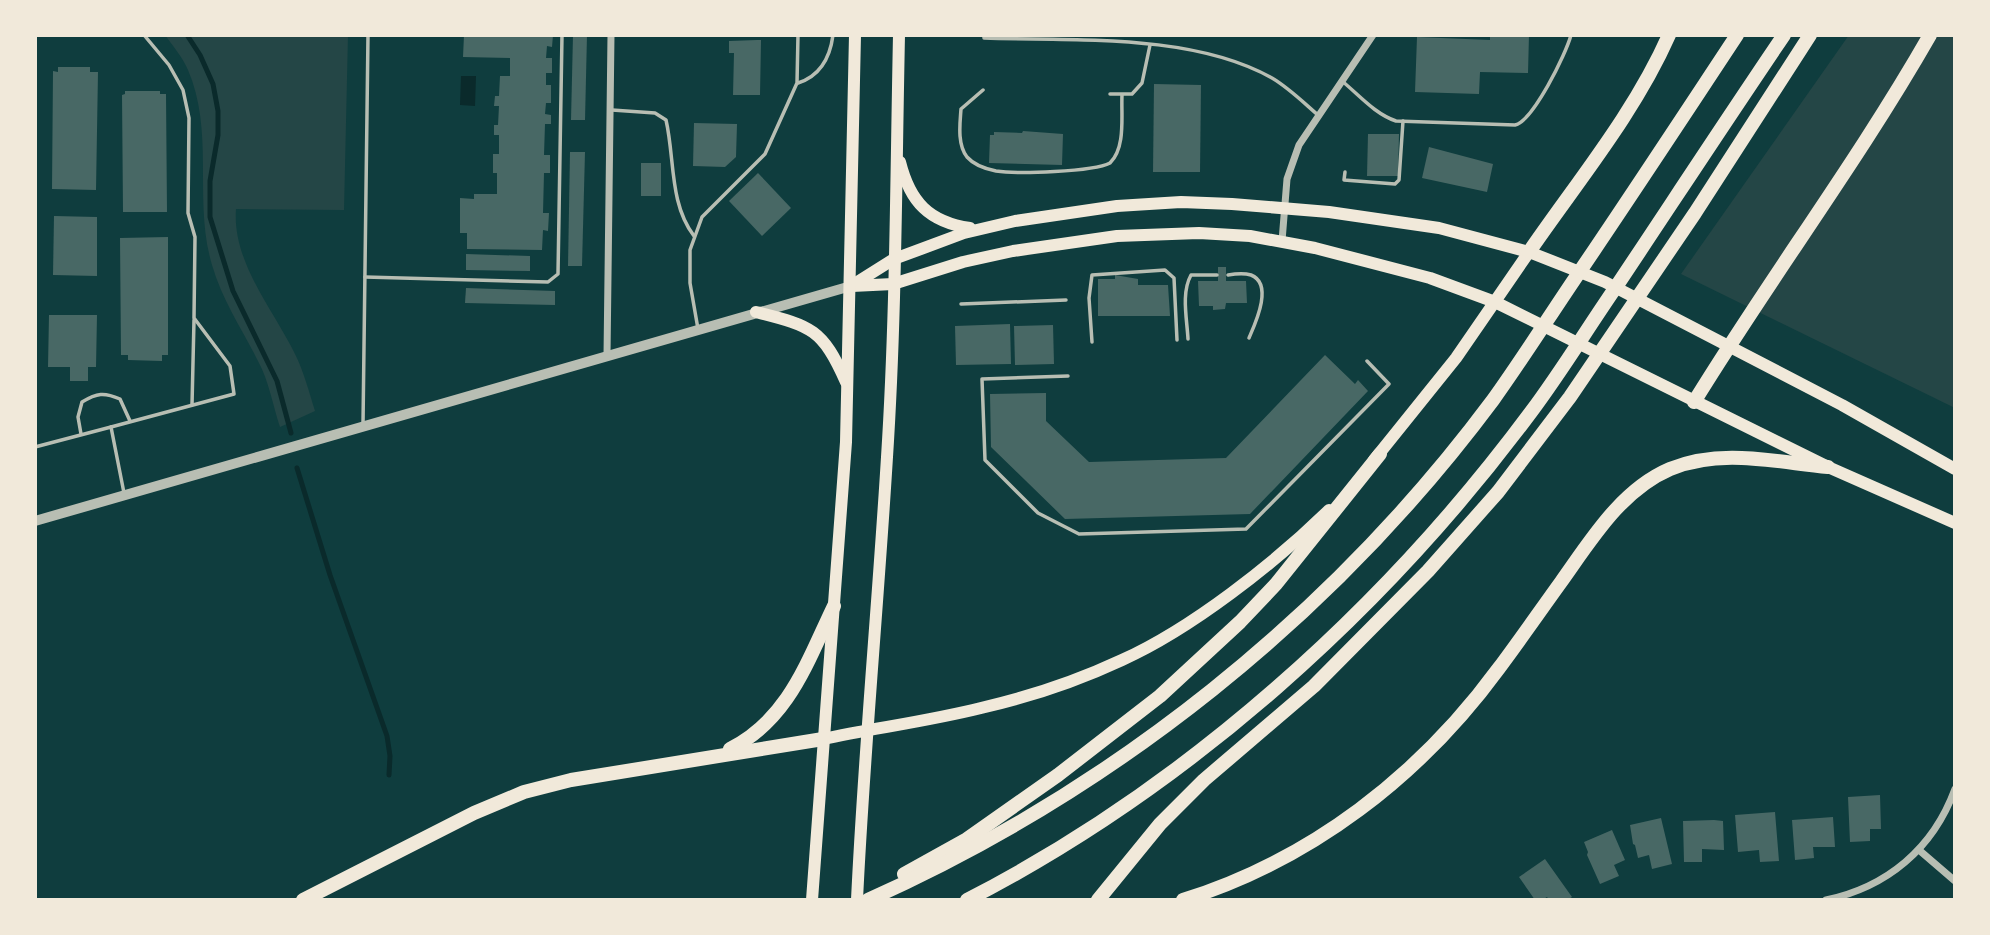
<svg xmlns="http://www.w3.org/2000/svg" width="1990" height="935" viewBox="0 0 1990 935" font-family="'Work Sans',sans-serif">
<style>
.green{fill:#244646}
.water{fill:#0a2a2b}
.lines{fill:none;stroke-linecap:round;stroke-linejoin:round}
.stream{stroke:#0a2a2b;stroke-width:5}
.building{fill:#486865}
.service{stroke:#b8beb3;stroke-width:3.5}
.minor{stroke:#b8beb3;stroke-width:7}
.tertiary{stroke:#b8beb3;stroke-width:10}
.primary{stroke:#f1e9da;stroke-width:12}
.motorway{stroke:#f1e9da;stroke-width:14}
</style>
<rect width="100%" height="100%" fill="#0f3d3e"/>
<g class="green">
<path d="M165,35H348L344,210L236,209C232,262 273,309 295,354C304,372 309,392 315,411L280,427C273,406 269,381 258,361C242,329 222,300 212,265C193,201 215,133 188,70C183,58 173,46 165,35Z"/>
<path d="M1849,35H1955V408L1681,274Z"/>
</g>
<path class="water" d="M461,76H476L475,106L460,105Z"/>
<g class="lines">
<g class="stream">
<path d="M187,35L200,55L213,84L218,111V135L210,181V217L233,291L277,381L291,433"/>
<path d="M297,468L330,575L387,736L390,756L389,775"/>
</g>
</g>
<g class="building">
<path d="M464,35H553L552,47L547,46L546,58H552V73H546V85H551V103H546L545,114L551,115V124H545L544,155H550V173H544L543,213H549L548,231L543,230L542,250L467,249V233H460V198L474,199V194H497V173H493V154H499V135H494V125H498L499,106H494L495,96H499L500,76H510V58L463,57Z"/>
<path d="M573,35H587L585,120H571Z"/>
<path d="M1490,35H1529L1528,73L1480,72L1479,94L1415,92L1417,37L1490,40Z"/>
<path d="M757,40H761L760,95H733L734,53H729V41Z"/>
<path d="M58,67H90V72H98L96,190L52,189L53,71L58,72Z"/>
<path d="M1154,84L1201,85L1200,172H1153Z"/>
<path d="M125,91H160V94H166L167,212H123L122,95L125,94Z"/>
<path d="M694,123L737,124L736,157L725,167L693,166Z"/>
<path d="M1023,131L1063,134L1062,165L989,163L990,135H994V132L1022,133Z"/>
<path d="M1368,134H1399L1398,176H1367Z"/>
<path d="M1429,147L1493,164L1487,192L1422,178Z"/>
<path d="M570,152H585L582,266H568Z"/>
<rect x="641" y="163" width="20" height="33"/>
<path d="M758,173L791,208L762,236L729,201Z"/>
<path d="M54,216L97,217V276L53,275Z"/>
<path d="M168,237V355H162V361L128,360V355H121L120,238Z"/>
<path d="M466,254L530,256V271L466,270Z"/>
<path d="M1218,267H1226V281H1246L1247,303H1226L1225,309L1213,310V306H1199L1198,281H1218Z"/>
<path d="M1115,275L1138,279V285H1168L1170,316H1098V279H1115Z"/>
<path d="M466,288L555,291V305L465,303Z"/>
<path d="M49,315H97L96,367H88V381H70V367H48Z"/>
<path d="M1010,324L1011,364L956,365L955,326Z"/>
<path d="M1053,325L1054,364L1015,365L1014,326Z"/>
<path d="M1325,355L1355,384L1358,380L1368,391L1250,514L1065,519L991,447L990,394L1046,393V421L1089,462L1226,458Z"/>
<path d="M1880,795L1881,829H1870V841L1850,842L1848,797Z"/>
<path d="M1775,812L1779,861L1760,862L1759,850L1738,852L1735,815Z"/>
<path d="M1833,817L1835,847H1813L1814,858L1795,860L1792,820Z"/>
<path d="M1661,818L1672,864L1652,869L1649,855L1638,858L1635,845L1633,844L1630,825Z"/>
<path d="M1714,820L1723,821L1724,850L1702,849V862H1684L1683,821Z"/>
<path d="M1612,830L1625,860L1614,865L1619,876L1600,884L1587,855L1588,852L1584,842Z"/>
<path d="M1545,859L1572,897L1567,900H1549L1547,897L1542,900H1535L1519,877Z"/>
</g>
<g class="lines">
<g class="service">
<path d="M984,35V38C1074,41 1192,33 1272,78C1289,88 1304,103 1318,115"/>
<path d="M1342,81C1359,95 1375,114 1396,121L1515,125C1533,121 1566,54 1571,35"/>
<path d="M798,83C820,76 830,58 833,35"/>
<path d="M983,90L961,109C960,123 957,144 967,157C974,165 986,169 996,171C1017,174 1093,172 1110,163C1126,147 1121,116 1122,95"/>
<path d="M1110,94H1132L1142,83L1150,45"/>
<path d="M612,110L655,113L666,120C675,159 669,203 694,236"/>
<path d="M1345,172L1344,180L1395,184L1399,180L1403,121"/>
<path d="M1228,275C1234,274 1244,273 1251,275C1274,284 1255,324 1249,338"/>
<path d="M365,277L548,282L558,274L562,35"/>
<path d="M961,304L1066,300"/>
<path d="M698,329L690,283V250L702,217L765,154L797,83L798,35"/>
<path d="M1188,339C1187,319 1181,293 1191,275H1217"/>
<path d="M1092,342L1089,298L1092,275L1165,270L1174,278L1177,340"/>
<path d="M1068,376L982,379L985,460L1038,513L1079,534L1246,529L1389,384L1367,361"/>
<path d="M192,405L194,320"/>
<path d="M363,424L368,35"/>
<path d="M81,434L78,417L82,402C97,393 104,392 120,399L130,421"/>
<path d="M35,447L111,427"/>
<path d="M124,493L111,427L234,394L230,366L194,318L195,237L188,213L189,118L183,90L169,65L144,35"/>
</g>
<g class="minor">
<path d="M1282,241L1287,179L1299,145L1373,35"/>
<path d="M607,356L611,35"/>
<path d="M1919,850L1955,881"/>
<path d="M1826,900C1887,887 1933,849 1955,789"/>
</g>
<path class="tertiary" d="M35,521L851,286"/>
<g class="primary">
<path d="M900,162C910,202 929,222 970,228"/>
<path d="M851,286L894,259L964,233L1015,221L1117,206L1181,202L1232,204L1329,212L1439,228L1529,252L1605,282L1842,405L1955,469"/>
<path d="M852,286L893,284L963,262L1013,251L1117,236L1199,233L1250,236L1315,248L1430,278L1495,302L1828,467L1955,523"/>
<path d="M756,312C811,326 822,328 846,382"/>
<path d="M1374,460L1456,358L1529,252"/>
<path d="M823,739C875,728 929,721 981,708C1029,697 1077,681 1122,660C1191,629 1275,563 1329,510"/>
<path d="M812,900L846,442L855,35"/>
<path d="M857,900C864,752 878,605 887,457C896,317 896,176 899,35"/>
</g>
<g class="motorway">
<path d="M1529,252C1577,182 1634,114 1669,35"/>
<path d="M1694,402C1770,278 1858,161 1930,35"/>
<path d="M730,749C789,719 807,662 834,606"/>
<path d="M904,874L967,839L1058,775L1160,696L1240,622L1276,584L1380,454"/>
<path d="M303,900L474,813L524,792L571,780L823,739"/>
<path d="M868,900C1114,790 1332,616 1493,400C1521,361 1547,320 1574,280C1629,199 1683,117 1737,35"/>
<path d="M967,900C1187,787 1384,610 1531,412C1561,372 1587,329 1616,287C1672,203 1727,119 1784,35"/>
<path d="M1098,900L1160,824L1204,780L1314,686L1428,571L1498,492L1570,397L1695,213L1810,35"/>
<path d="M1183,900C1311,860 1420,776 1499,668C1520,640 1540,611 1561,582C1591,540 1621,490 1670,469C1721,448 1775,462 1828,467"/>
</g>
</g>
<rect width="1990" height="935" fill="none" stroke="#f1e9da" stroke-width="74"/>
</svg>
